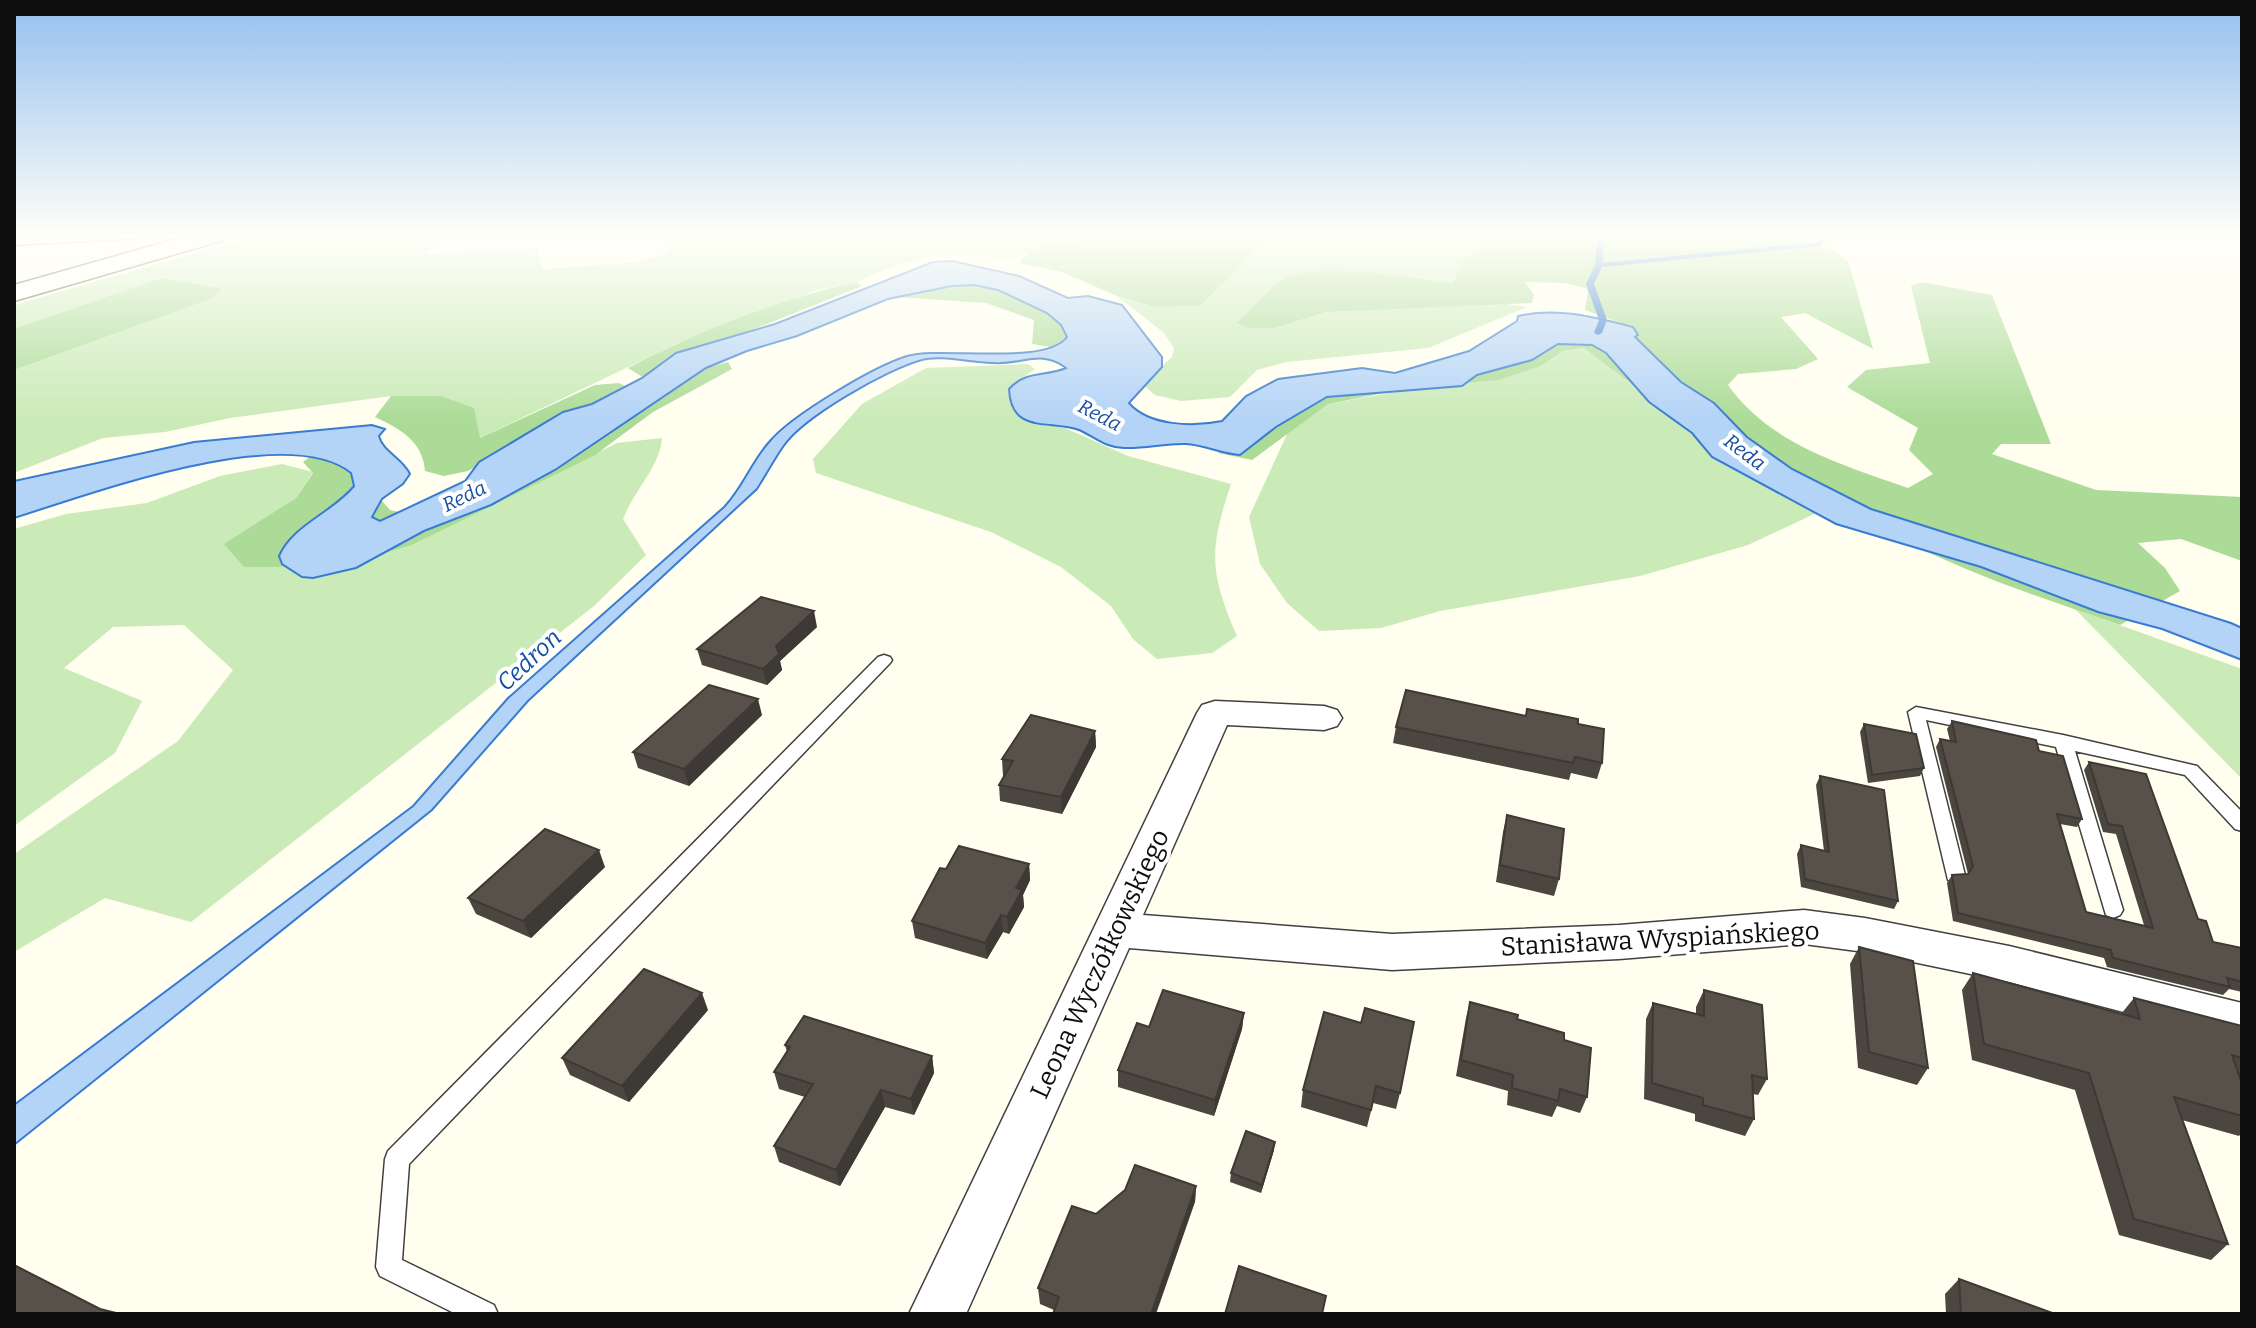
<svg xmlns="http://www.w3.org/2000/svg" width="2256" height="1328" viewBox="0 0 2256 1328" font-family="Bitter,serif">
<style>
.green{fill:#caeab8}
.forest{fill:#abdb97}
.water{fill:#b3d3f7;stroke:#387bd0;stroke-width:2}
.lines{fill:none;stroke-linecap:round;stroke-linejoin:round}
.stream{fill:#387bd0;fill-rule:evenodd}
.service-casing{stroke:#414141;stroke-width:3}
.minor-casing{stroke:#414141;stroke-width:3}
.tertiary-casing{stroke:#414141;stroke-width:3}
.service{fill:#fff;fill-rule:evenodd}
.minor{fill:#fff;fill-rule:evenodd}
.tertiary{fill:#fff;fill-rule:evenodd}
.wall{fill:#4b4640}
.shaded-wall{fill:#3d3934}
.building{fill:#57514a;stroke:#3d3934;stroke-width:2}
.labels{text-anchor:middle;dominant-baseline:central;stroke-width:8;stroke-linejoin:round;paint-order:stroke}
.far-water-label{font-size:20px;font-style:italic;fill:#154ea2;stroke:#fff}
.water-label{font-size:24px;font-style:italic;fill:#154ea2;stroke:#fff}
.near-street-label{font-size:26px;fill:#0e0e0e;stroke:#fff}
</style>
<rect width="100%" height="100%" fill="#fffeef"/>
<g class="green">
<path d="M259,235H443L424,254L537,248L542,269L640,262L669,252L663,242L727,235H1105L1088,242L1051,244L1009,260L987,255L933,256L899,264L856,282L814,291L666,349L480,438L391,396L230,418L165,432L103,438L14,473V370L211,299L222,289L63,313L14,329V305Z"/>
<path d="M1270,235H1478L1486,245L1463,260L1453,283L1338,271L1247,328H1275L1326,312L1498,303L1527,307L1428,348L1286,362L1257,370L1230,397L1181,401L1155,395L1142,384L1172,357L1174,348L1164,333L1117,296L1155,307L1200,306Z"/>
<path d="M1584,348L1714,446L1827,508L1748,545L1640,576L1440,611L1381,628L1319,631L1287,603L1260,564L1249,517L1289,430L1328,404L1541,366L1563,351Z"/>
<path d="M1028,364L1035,369L1013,385V405L1128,456L1231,484C1209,550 1209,572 1237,636L1212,653L1157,659L1133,639L1111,606L1061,567L991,532L816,473L813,459L862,404L926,368Z"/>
<path d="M662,438C660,467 634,490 623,519L646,555L594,606L191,922L105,898L14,952V854L178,741L233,670L184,625L113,627L64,668L142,701L115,753L14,826V529L66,514L147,503L220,476L282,464L313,472L296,498L225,545H412L617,443Z"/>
<path d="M2075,609L2242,669V779Z"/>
</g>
<g class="forest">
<path d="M1105,235H1270L1200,306L1155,307L1117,296L1062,272L1020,263C1036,236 1079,246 1105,235Z"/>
<path d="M1478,235L1838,236L1807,242L1836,252L1849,263L1873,349L1805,313L1781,317L1818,359L1796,369L1738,374L1728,385C1771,445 1841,464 1908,488L1933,474L1909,450L1918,428L1847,387L1866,370L1930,363L1911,286L1922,282L1992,295L2051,444H2001L1992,454L2096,490L2242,497V561L2181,539L2138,543L2165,568L2180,591L2120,625C2069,607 2016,590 1966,569C1832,511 1698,438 1584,348L1563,351L1541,366L1498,380L1410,388L1328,404L1252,460L1218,453L1277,407L1553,339H1620L1621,323L1585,310L1588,289L1565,283L1525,282L1534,295L1532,303L1326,312L1275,328H1247L1237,323C1252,309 1266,291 1282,280C1312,260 1415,279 1453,283L1463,260L1486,245Z"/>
<path d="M162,278L222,289L211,299L14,370V329Z"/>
<path d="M1019,278L1096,354L1032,344L1034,320L986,303L897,297L915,284Z"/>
<path d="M856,282L862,286L684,357L644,378L628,368C700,331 777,300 856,282Z"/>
<path d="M728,362L732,369L653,412L595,455L412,545L338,566L244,567L224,544L296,498L313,473L303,462L315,453L343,458L390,510L416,516L705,368Z"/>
<path d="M619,383L627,387L468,471L444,476L425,471C423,441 400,429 375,417L391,396H441L474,408L480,438L595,385Z"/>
</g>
<path class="water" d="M952,261L1019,276L1068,298L1088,296L1122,305L1162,357V367L1129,403C1149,426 1193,427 1222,421L1246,396L1278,379L1362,368L1395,373L1469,351L1517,321L1518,316C1558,307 1594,317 1633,327L1638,335L1635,337L1681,382L1714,403L1747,437L1792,469L1871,509L2231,623L2242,628V660L2162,629L2098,612L1981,567L1836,524L1712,457L1692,433L1649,402L1606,353L1592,345L1558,344L1532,360L1477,375L1462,386L1327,397L1276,427L1240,455C1222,454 1204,445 1186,444C1166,443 1145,449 1124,448C1106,448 1095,437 1079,430C1052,419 1011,436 1009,389C1026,370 1045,377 1066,368C1044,351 1026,362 1002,363C979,365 942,354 922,360C888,369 803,417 783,447C774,460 766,475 757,489L528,701L432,810L14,1145V1105L413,806L508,698L724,507C743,487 751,462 769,442C790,416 874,366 907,356C940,346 1046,366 1067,337L1061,325L1047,313L998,290L974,285L952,286L888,299L797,336L747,351L706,368L555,470L491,505L424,531L356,568L313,578L302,577L282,564L279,556C292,525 333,512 354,486L351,473C286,421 88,495 14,518V481L194,442L372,425L385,429L379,436C383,452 403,458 410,474L403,484L382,499L372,517L380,521L465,481L479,462L563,412L592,404L642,378L676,353L775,324L933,262Z"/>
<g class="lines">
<path class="stream" d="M1598,235H1604L1603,263L1819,242L1824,235H1831L1821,246L1602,267L1594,284L1607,320L1602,333L1598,335L1594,333L1599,320L1586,284L1595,265Z"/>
<defs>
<g id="service">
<path d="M92,235H146L142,238L14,245V239Z"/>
<path d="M884,655L890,657L892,660L890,663L409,1164L402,1260L494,1305L498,1314H456L380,1276L376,1267L385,1159L388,1151L878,657Z"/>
<path d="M1916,707L2063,735L2197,766L2242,812V831L2235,829L2185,775L2075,751L2123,910L2120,915L2113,918L2106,915L2056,747L1926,720L1965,875L1962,880L1955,882L1948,880L1908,712Z"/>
</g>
<path id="minor" d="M1215,701L1324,706L1337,710L1342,718L1337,726L1324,730L1227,725L1143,915L1392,934L1619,925L1804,910L1865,918L2009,946L2242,1003V1043L2009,982L1865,952L1804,944L1619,959L1392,970L1129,948L966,1314H909L1197,713L1202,705Z"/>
<path id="tertiary" d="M190,235H228L224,240L14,301V285Z"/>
</defs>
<use href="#service" class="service-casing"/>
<use href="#minor" class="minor-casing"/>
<use href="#tertiary" class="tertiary-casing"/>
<use href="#service" class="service"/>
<use href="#minor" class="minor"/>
<use href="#tertiary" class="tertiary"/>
</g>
<g class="wall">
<path d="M817,627L780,661L782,670L767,685L702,665L697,649Z"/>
<path d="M762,715L689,786L638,768L633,752Z"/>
<path d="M1525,716L1578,724L1602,763L1597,779L1571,773L1569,780L1393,743L1396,727Z"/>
<path d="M1952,721L2039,751L2082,819L2077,827L2060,824L2086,912L2144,925L2116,834L2103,832L2084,770L2089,762L2213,942L2242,948V992L2229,989L2223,995L2107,967L2104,958L1953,921L1947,883L1952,875L1968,874L1936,747L1940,739L1950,741L1947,729Z"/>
<path d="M1864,724L1924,768L1920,776L1868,783L1860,732Z"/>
<path d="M1095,731L1096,747L1062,814L1000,801L999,785L1004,776H1003L1002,759Z"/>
<path d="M1820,776L1898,901L1894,909L1801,887L1797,854L1801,845L1824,851L1816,785Z"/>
<path d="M1507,815L1559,879L1554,896L1496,882L1503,832Z"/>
<path d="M1029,864L1030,880L1023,895L1024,907L1009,934L1003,932L987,959L915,938L912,921L946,869Z"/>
<path d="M605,867L531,938L476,914L468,898Z"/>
<path d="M1859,947L1928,1068L1917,1085L1858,1068L1850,964Z"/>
<path d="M1973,973L2121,1014L2134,998L2242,1026V1078H2240L2242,1084V1132L2239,1136L2182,1120L2228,1244L2211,1260L2119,1235L2075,1090L1972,1060L1962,990Z"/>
<path d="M1704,990L1767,1079L1758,1095L1753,1094L1754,1119L1745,1136L1695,1121V1114L1644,1099L1646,1019L1653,1003L1696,1014V1007Z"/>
<path d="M1470,1002L1517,1019L1564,1040L1587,1097L1580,1113L1557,1106L1552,1117L1507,1105L1508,1091L1456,1076L1466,1018Z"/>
<path d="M708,1010L629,1102L570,1075L562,1058Z"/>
<path d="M1324,1012L1400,1093L1396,1109L1373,1103L1367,1127L1301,1107L1303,1090Z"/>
<path d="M1244,1013L1242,1029L1214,1116L1118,1087V1070L1149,1027Z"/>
<path d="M785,1045L932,1056L934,1073L914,1115L885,1107L840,1186L779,1162L774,1146L805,1097L779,1089L774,1072L787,1052Z"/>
<path d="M1274,1150L1261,1193L1230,1182L1231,1173Z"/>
<path d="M1196,1186L1195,1202L1054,1310L1040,1304L1038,1288L1096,1214Z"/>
<path d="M1959,1279L2055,1314H1946L1945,1294Z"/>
</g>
<g class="shaded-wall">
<path d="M814,611L817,627L780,661L782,670L767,685L763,669L776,646Z"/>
<path d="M758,699L762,715L689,786L684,769Z"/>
<path d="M1095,731L1096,747L1062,814L1061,797Z"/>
<path d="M599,850L605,867L531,938L523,921Z"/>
<path d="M1029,864L1030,880L1023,895L1024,907L1009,934L1007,917L1016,888Z"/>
<path d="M1001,915L1003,932L987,959L985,943Z"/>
<path d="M702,993L708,1010L629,1102L622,1086Z"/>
<path d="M1244,1013L1242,1029L1214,1116L1215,1100Z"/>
<path d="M932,1056L934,1073L914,1115L911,1099Z"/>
<path d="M881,1090L885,1107L840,1186L836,1170Z"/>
<path d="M1275,1142L1274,1150L1261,1193L1262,1185Z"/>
<path d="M1196,1186L1195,1202L1156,1314H1151Z"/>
</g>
<g class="building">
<path d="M761,597L814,611L776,646L779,654L763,669L697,649Z"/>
<path d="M709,685L758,699L684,769L633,752Z"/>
<path d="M1406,690L1526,716L1527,709L1578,719V724L1604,729L1602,763L1575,757L1573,763L1396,727Z"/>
<path d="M1031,715L1095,731L1061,797L999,785L1013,761L1002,759Z"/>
<path d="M1952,721L2036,740L2039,751L2063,756L2082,819L2057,814L2086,912L2153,928L2122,826L2108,824L2089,762L2146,774L2198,919L2206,921L2213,942L2242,948V982L2227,978L2230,987L2113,958L2111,950L1958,913L1952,875L1968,874L1973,866L1940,739L1956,742Z"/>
<path d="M1864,724L1916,734L1924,768L1872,775Z"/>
<path d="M1820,776L1884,790L1898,901L1805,879L1801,845L1829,852Z"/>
<path d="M1507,815L1564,829L1559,879L1500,865Z"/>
<path d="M545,829L599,850L523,921L468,898Z"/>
<path d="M959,846L1029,864L1016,888L1022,890L1007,917L1001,915L985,943L912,921L940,868L946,869Z"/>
<path d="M1859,947L1913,961L1928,1068L1869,1052Z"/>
<path d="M644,969L702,993L622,1086L562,1058Z"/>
<path d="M1973,973L2140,1019L2134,998L2242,1026V1058L2232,1055L2242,1084V1116L2174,1097L2228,1244L2134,1219L2089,1073L1984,1044Z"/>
<path d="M1163,990L1244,1013L1215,1100L1118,1070L1137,1023L1149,1027Z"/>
<path d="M1704,990L1762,1005L1767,1079L1752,1075L1754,1119L1703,1105V1098L1652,1083L1653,1003L1704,1016Z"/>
<path d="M1470,1002L1518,1015L1517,1019L1564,1033V1040L1591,1048L1587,1097L1560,1089L1558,1101L1512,1088L1513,1075L1461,1060Z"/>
<path d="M1365,1008L1414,1022L1400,1093L1376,1086L1371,1110L1303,1090L1324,1012L1361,1023Z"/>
<path d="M804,1016L932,1056L911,1099L881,1090L836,1170L774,1146L813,1084L774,1072L790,1047L785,1045Z"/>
<path d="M1246,1131L1275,1142L1262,1185L1231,1173Z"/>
<path d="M1135,1165L1196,1186L1151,1314H1053L1059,1297L1038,1288L1072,1206L1096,1214L1125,1190Z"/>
<path d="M14,1265L100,1309L120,1314H14Z"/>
<path d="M1239,1266L1326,1296L1322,1314H1225Z"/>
<path d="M1959,1279L2055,1314H1961Z"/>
</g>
<linearGradient id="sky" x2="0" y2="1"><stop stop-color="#93c0ee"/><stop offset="0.56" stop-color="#fffff8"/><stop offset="1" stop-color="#fffff8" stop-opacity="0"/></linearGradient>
<rect width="2256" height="421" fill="url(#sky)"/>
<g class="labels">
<g class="far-water-label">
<text transform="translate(1100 415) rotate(27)">Reda</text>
<text transform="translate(1745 452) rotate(37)">Reda</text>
<text transform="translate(464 496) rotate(-26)">Reda</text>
</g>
<g class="water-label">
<text transform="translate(529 660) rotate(-43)">Cedron</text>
</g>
<g class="near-street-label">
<text transform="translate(1660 939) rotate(-3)">Stanisława Wyspiańskiego</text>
<text transform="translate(1100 964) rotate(-65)">Leona Wyczółkowskiego</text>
</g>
</g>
<rect width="2256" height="1328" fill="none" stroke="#0e0e0e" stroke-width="32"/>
</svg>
